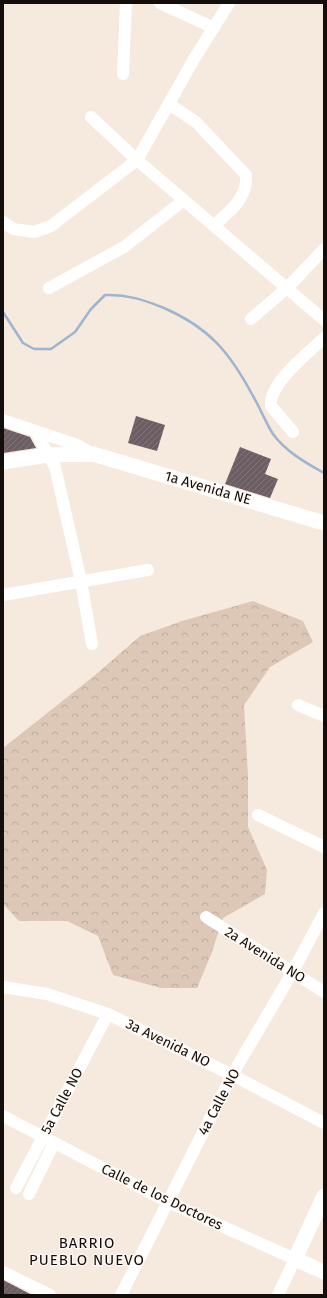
<svg xmlns="http://www.w3.org/2000/svg" width="327" height="1298" viewBox="0 0 327 1298" font-family="'Fira Sans',sans-serif">
<style>
.forest{fill:url(#forest-crowns)}
.lines{fill:none;stroke-linecap:round;stroke-linejoin:round}
.stream{stroke:#9db5d0;stroke-width:2.5}
.building{fill:url(#building-hatch)}
.minor{stroke:#fff;stroke-width:12}
.major{stroke:#fff;stroke-width:15}
.labels{text-anchor:middle;dominant-baseline:central;stroke-width:3;stroke-linejoin:round;paint-order:stroke}
.street-label{font-size:14px;fill:#130e0b;stroke:#fdf8f3}
.neighbourhood-label{font-size:15px;letter-spacing:1px;fill:#130e0b;stroke:#fdf8f3}
</style>
<defs>
<pattern id="forest-crowns" width="20" height="18" patternUnits="userSpaceOnUse"><rect width="20" height="18" fill="#ddc8b7"/><path d="M2 6a3 3 0 1 1 6 0M12 15a3 3 0 1 1 6 0" fill="none" stroke="#bdab9c"/></pattern>
<pattern id="building-hatch" width="6" height="6" patternUnits="userSpaceOnUse"><rect width="6" height="6" fill="#6d5e63"/><path d="M-1 1l2-2M0 6l6-6M5 7l2-2" fill="none" stroke="#807478"/></pattern>
</defs>
<rect width="100%" height="100%" fill="#f6e9de"/>
<path class="forest" d="M253,601L303,621L313,642L270,667L244,705L248,776V827L267,870L265,894L223,918L212,952L197,988H161L113,975L98,936L67,921H19L3,904V748L94,676L140,636L182,621Z"/>
<g class="lines">
<path class="stream" d="M3,312L23,343L34,349H51L75,332L91,309L105,295C127,294 144,300 164,308C210,328 230,353 253,396C260,408 266,423 273,434C285,451 306,463 324,473"/>
</g>
<g class="building">
<path d="M136,416L165,425L157,451L128,443Z"/>
<path d="M3,428L30,437L36,448L3,453Z"/>
<path d="M240,447L271,459L265,474L278,479L270,498L225,484Z"/>
<path d="M3,1280L11,1284L32,1295H3Z"/>
</g>
<g class="lines">
<g class="minor">
<path d="M160,3L214,28"/>
<path d="M123,74L126,3"/>
<path d="M169,104L196,122L246,175C248,199 229,211 214,226"/>
<path d="M91,117L137,160L324,320"/>
<path d="M3,222L13,229L34,232L51,226L137,160L194,59L229,3"/>
<path d="M49,288L124,247L184,200"/>
<path d="M251,319L287,288L324,249"/>
<path d="M3,420L77,445L93,454"/>
<path d="M36,432L55,467L81,581L92,644"/>
<path d="M293,432L271,406C269,383 308,353 324,338"/>
<path d="M3,595L148,570"/>
<path d="M298,705L324,716"/>
<path d="M258,815L324,847"/>
<path d="M206,917L324,992"/>
<path d="M3,987L47,994L108,1014L232,1075L324,1123"/>
<path d="M3,1116L168,1202L295,1259L278,1295"/>
<path d="M16,1188L108,1014"/>
<path d="M29,1194L54,1143"/>
<path d="M3,1272L50,1295"/>
<path d="M121,1295L232,1075L292,973L324,913"/>
</g>
<g class="major">
<path d="M3,462L48,455L93,454L324,523"/>
<path d="M324,1196L295,1259L324,1272"/>
</g>
</g>
<g class="labels">
<g class="street-label">
<text transform="translate(208 488) rotate(16)">1a Avenida NE</text>
<text transform="translate(265 955) rotate(32)">2a Avenida NO</text>
<text transform="translate(168 1043) rotate(26)">3a Avenida NO</text>
<text transform="translate(62 1101) rotate(-62)">5a Calle NO</text>
<text transform="translate(219 1102) rotate(-62)">4a Calle NO</text>
<text transform="translate(162 1197) rotate(26)">Calle de los Doctores</text>
</g>
<g class="neighbourhood-label">
<text x="87" y="1243">BARRIO<tspan x="87" dy="17">PUEBLO NUEVO</tspan></text>
</g>
</g>
<rect width="327" height="1298" fill="none" stroke="#130e0b" stroke-width="8"/>
</svg>
